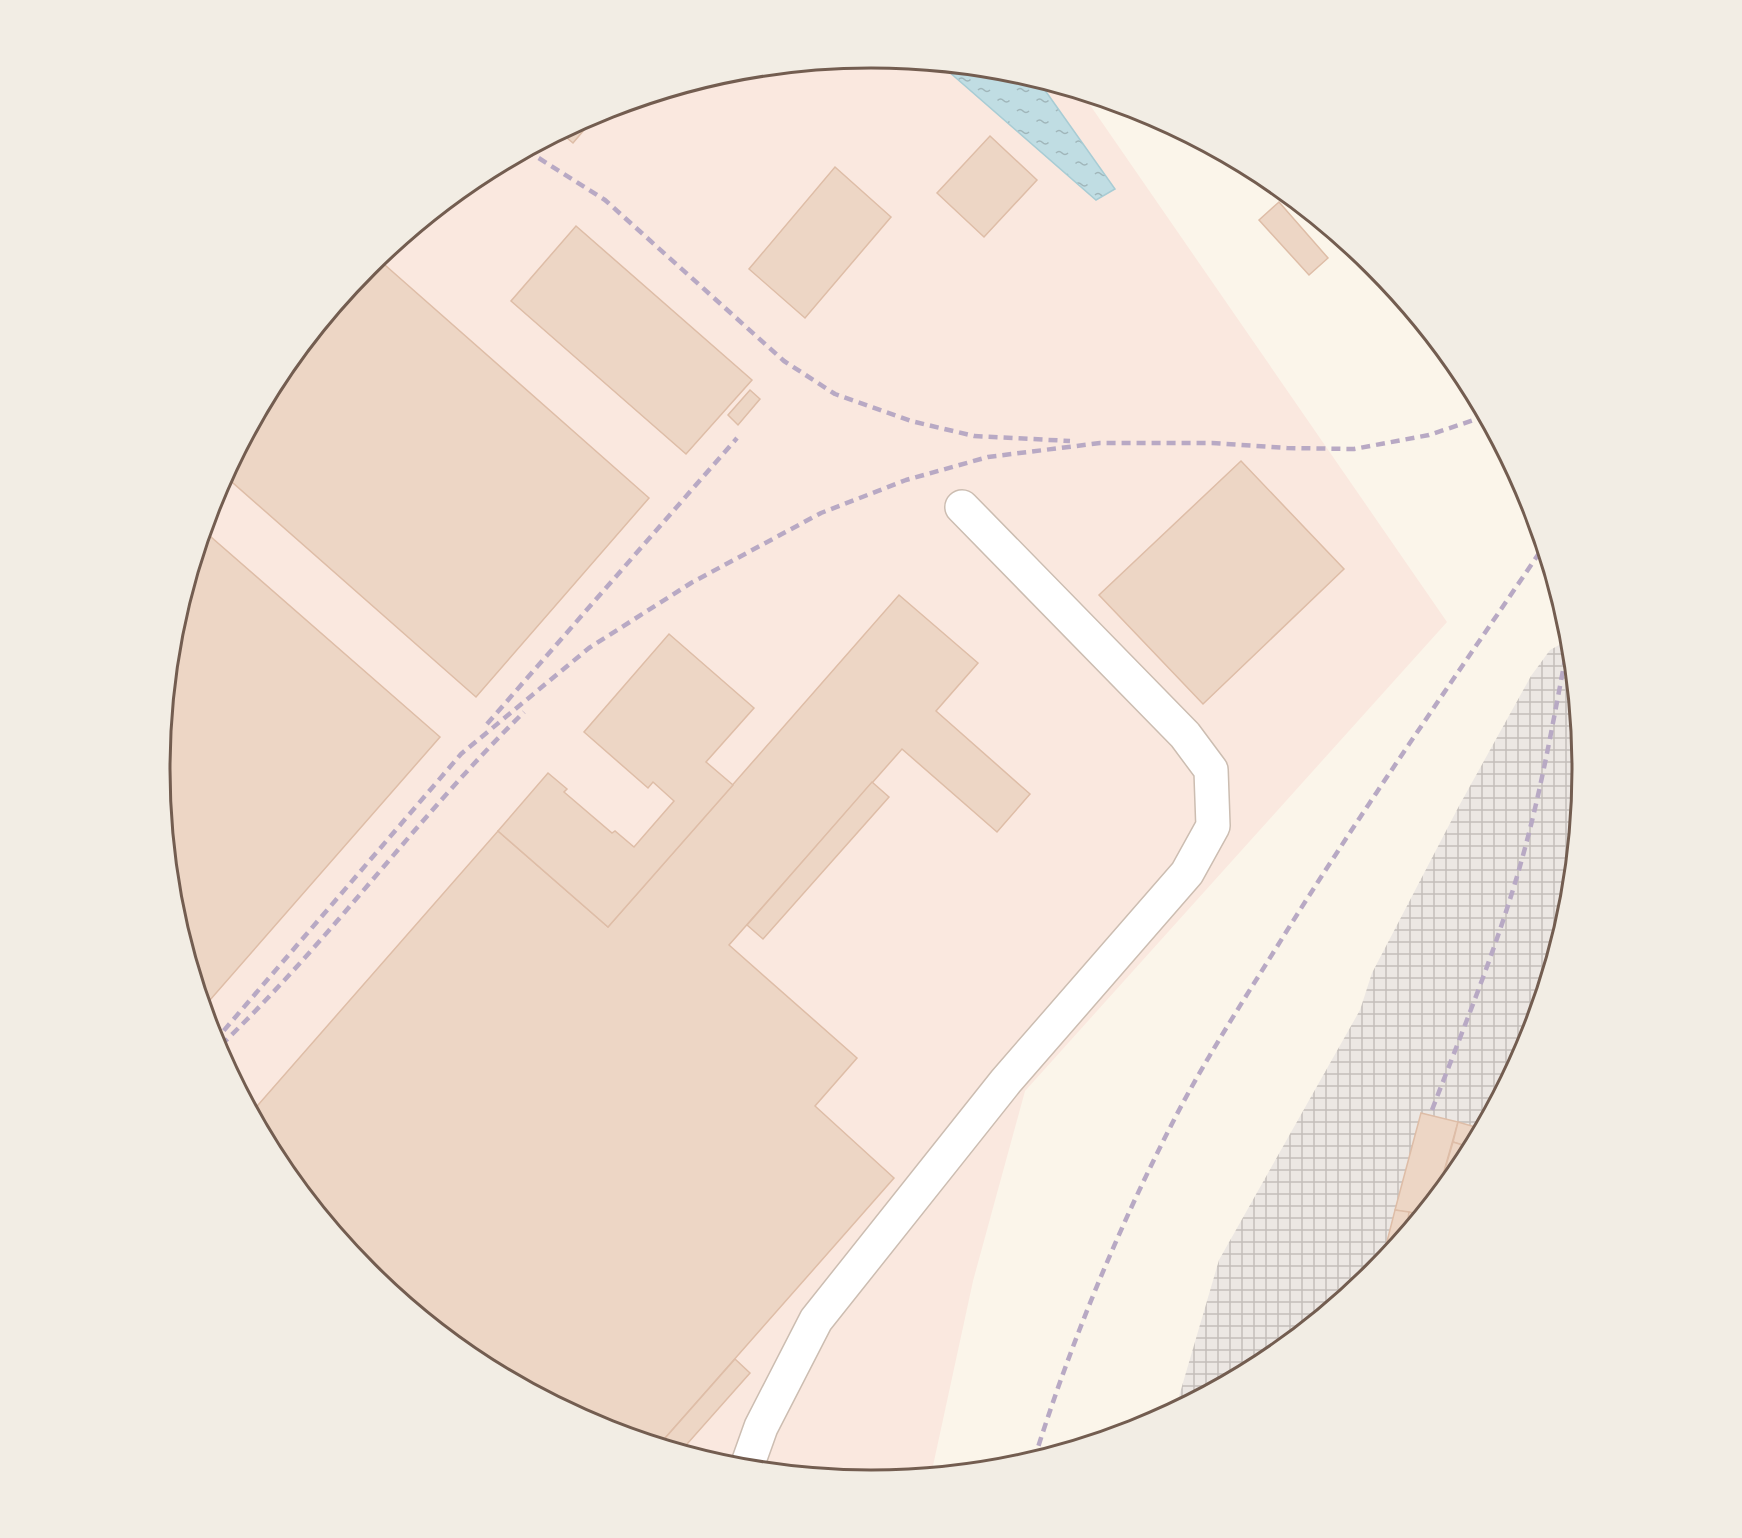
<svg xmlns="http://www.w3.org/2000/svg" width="1742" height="1538" viewBox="0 0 1742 1538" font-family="Signika,sans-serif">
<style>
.commercial{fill:#fae8df}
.industrial{fill:url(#industrial-grid)}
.water{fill:url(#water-ripples);stroke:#a8ccd4;stroke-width:1.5}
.building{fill:#edd6c5;stroke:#debda7;stroke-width:1.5}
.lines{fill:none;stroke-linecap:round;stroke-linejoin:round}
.minor-casing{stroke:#ccbdb1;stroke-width:36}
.minor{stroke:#fff;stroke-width:33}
.rail{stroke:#b8a9c4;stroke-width:4.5;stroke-dasharray:9 6;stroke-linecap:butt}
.rim{fill:none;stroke:#735d50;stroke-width:3}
</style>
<defs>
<pattern id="industrial-grid" width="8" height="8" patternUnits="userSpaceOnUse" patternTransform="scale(1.5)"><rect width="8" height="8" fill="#ece7e3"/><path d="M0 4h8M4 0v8" fill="none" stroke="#c4beba"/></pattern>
<pattern id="water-ripples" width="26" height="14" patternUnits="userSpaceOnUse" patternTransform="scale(1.5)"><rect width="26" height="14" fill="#c0dde3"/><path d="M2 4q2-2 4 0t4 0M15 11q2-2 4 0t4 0" fill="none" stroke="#a0b6ba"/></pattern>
</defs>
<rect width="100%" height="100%" fill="#fbf5ea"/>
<path class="commercial" d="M871,57L1010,71L1081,92L1447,622L1025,1091L973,1281L931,1475L871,1481L732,1467L598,1427L367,1272L279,1164L213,1041L173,908L159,769L173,630L213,496L279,373L368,265L476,177L599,111L732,71Z"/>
<path class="industrial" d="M1570,639L1583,769L1569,908L1529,1042L1463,1165L1374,1273L1266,1361L1175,1410L1219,1260L1360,1010L1372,973L1459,806L1531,676L1550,650Z"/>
<path class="water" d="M940,64L1010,71L1037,79L1115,189L1096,200Z"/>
<g class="building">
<path d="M601,110L573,143L560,132L599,111Z"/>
<path d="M990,136L1037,180L984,237L937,193Z"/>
<path d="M835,167L891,217L805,318L749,269Z"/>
<path d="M1279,202L1328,258L1309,275L1259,220Z"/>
<path d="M576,226L752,380L686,454L511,301Z"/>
<path d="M377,258L649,498L476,697L224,475L279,373L368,265Z"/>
<path d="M750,390L760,399L738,425L728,415Z"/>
<path d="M1241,461L1344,569L1203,704L1099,595Z"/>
<path d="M203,530L440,737L203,1008L173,908L159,769L173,630Z"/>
<path d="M899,595L978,663L936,711L1030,794L997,832L902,749L729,945L857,1058L815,1106L894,1178L659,1445L598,1427L475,1361L367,1272L279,1164L251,1113L498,831L608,927Z"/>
<path d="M669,634L754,708L706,762L733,785L608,927L498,831L548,773L567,789L564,792L612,833L615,831L634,847L674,801L653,782L648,788L584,732Z"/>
<path d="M872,782L889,797L763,939L747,925Z"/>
<path d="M1421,1113L1458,1122L1437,1196L1421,1215L1395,1210Z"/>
<path d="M1458,1122L1482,1129L1472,1148L1453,1142Z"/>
<path d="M1453,1142L1472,1148L1463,1165L1437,1196Z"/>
<path d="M1395,1210L1409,1212V1219L1404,1236L1381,1265Z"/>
<path d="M1409,1212L1421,1215L1416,1221L1408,1219Z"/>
<path d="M1409,1219L1416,1221L1404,1236Z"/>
<path d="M735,1359L750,1373L680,1452L659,1445Z"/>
</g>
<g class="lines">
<defs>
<path id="minor" d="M746,1469L761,1427L816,1320L1006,1081L1187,873L1213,826L1211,770L1185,735L962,507"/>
</defs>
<use href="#minor" class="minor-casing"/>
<use href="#minor" class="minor"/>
<g class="rail">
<path d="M526,150L605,200L784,361L835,394L911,421L974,436L1070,441"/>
<path d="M487,724L737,438"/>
<path d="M214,1042L461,754L589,648L691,583L821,513L906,480L988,457L1100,443H1212L1287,448L1354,449L1429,435L1486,416"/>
<path d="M221,1045C330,941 417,817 524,712"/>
<path d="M1432,1110C1465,1024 1501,938 1525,848C1544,778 1556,705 1570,634"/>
<path d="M1034,1460C1071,1341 1120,1224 1177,1114C1209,1053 1247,995 1283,937C1366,804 1456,676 1544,546"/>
</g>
</g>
<path d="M0 0H1742V1538H0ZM170 769a701 701 0 1 1 1402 0a701 701 0 1 1-1402 0Z" fill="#f2ede4" fill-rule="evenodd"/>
<path class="rim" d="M170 769a701 701 0 1 1 1402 0a701 701 0 1 1-1402 0Z"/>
</svg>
